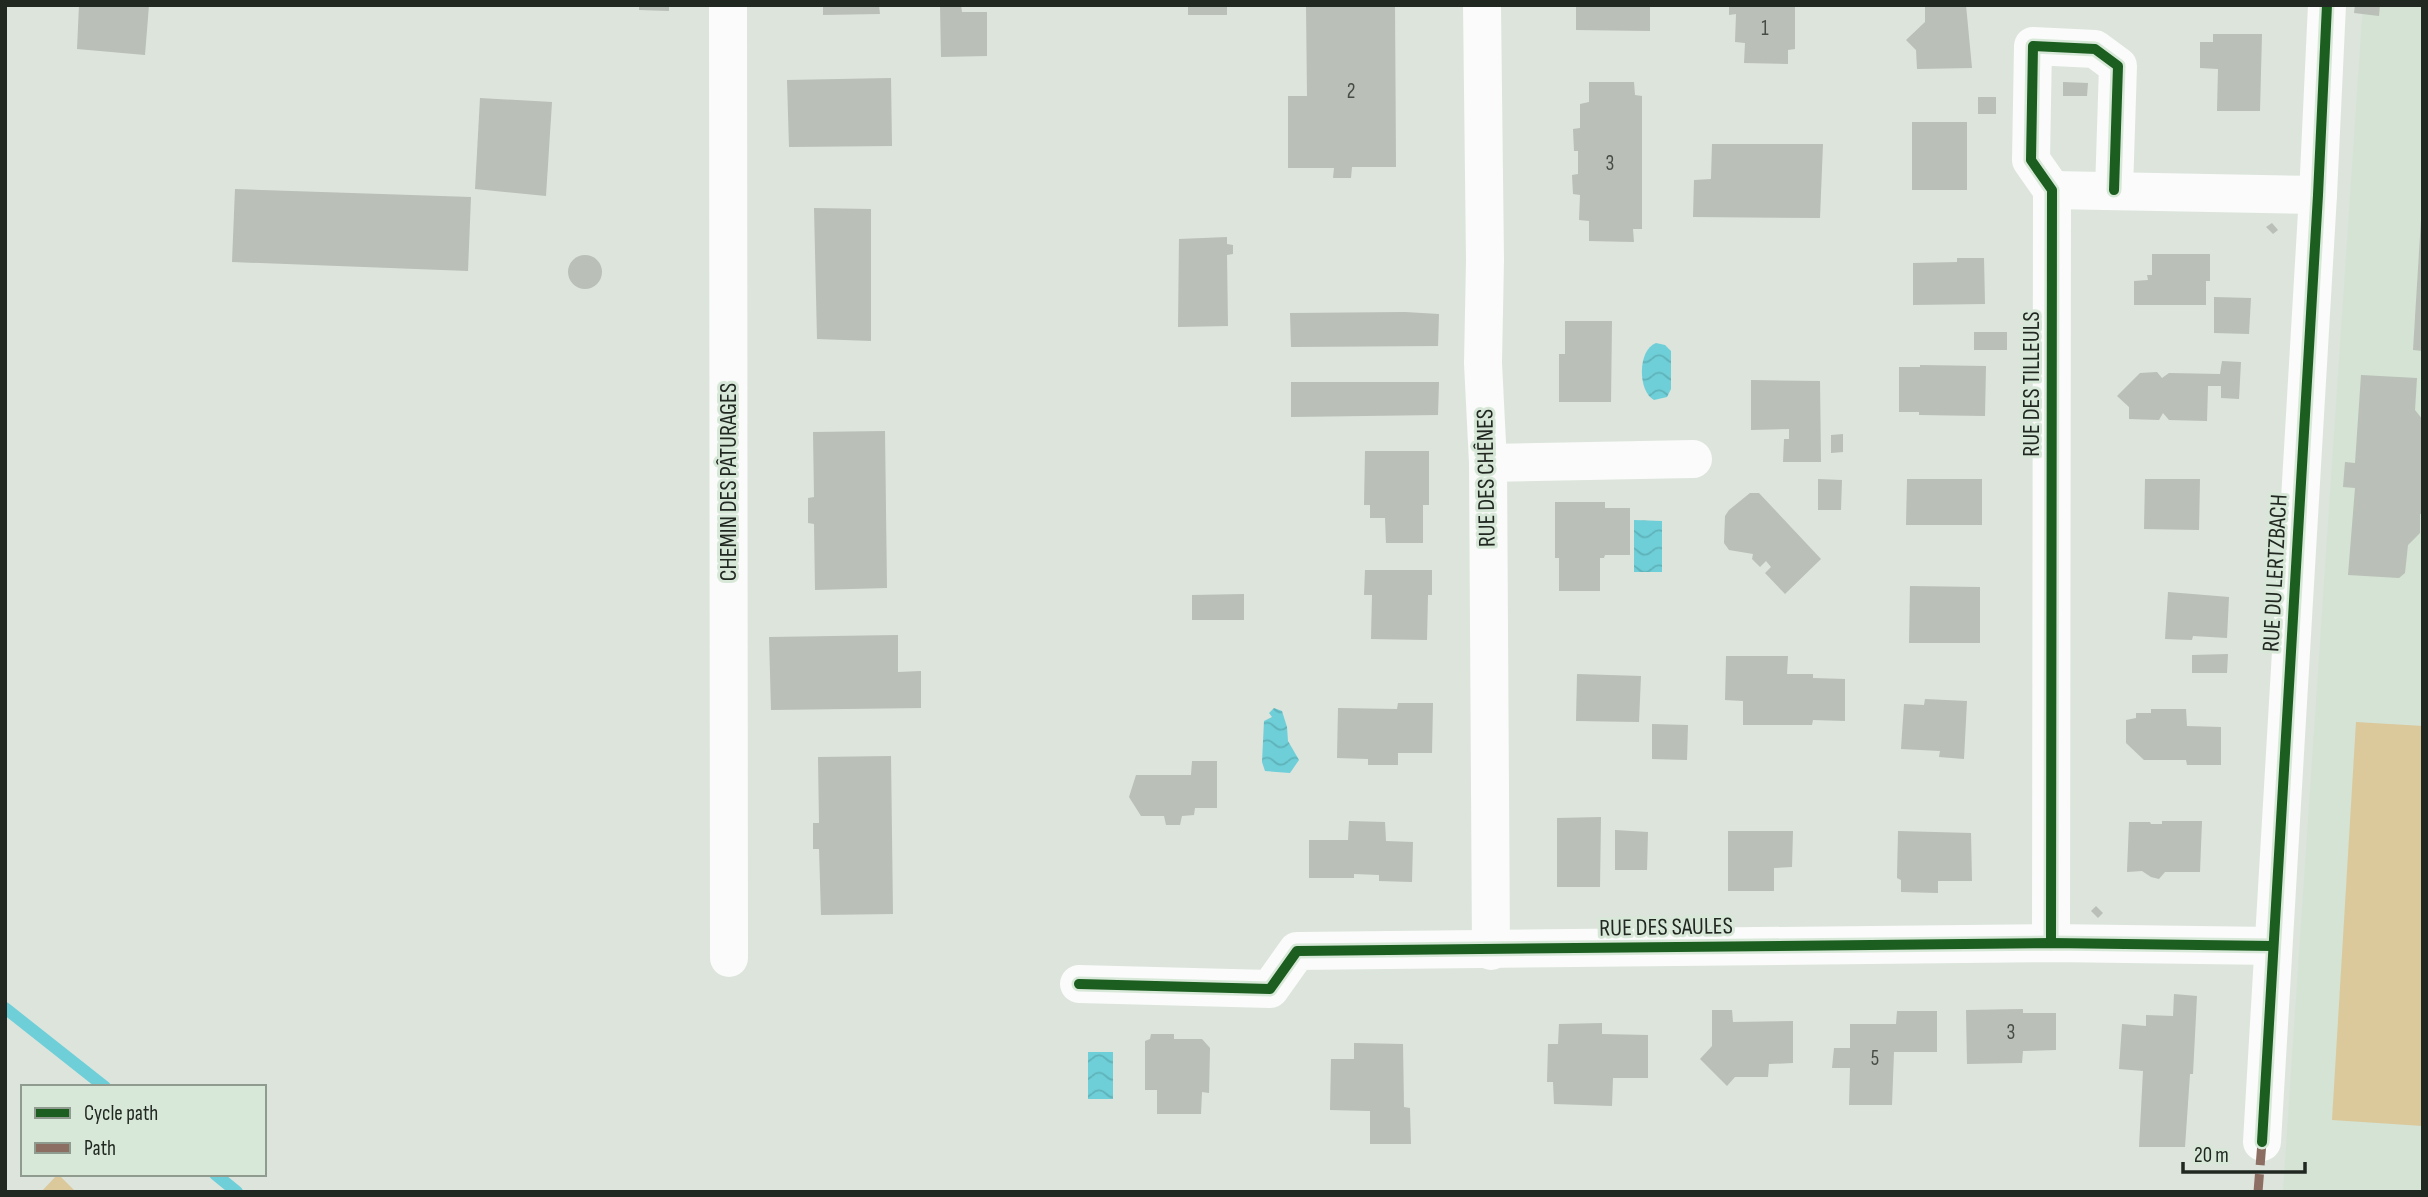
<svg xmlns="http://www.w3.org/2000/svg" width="2428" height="1197" viewBox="0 0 2428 1197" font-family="'Sofia Sans Condensed',sans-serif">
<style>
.built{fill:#d4e3d3}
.green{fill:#dbc89b}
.water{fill:url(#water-waves)}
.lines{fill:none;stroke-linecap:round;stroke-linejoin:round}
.stream{stroke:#6ecfd8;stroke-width:12}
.building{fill:#babfb7}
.minor{stroke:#fafbfa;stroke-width:38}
.quiet{stroke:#8d6e63;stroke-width:9;stroke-dasharray:18 9;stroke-linecap:butt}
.cycleway-casing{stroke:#d8e8d8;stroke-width:15}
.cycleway{stroke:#1b5e20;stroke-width:10}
.labels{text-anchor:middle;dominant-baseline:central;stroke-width:6;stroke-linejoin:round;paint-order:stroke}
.number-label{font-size:21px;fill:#474d46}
.street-label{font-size:24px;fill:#212721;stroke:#d8e8d8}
</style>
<defs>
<pattern id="water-waves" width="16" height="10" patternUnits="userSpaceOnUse" patternTransform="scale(1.75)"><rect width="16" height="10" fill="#6ecfd8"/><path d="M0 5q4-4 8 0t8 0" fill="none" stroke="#5fb2b9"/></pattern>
</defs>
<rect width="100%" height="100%" fill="#dce4dc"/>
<path class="built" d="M2363,5H2423V1192H2283Z"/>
<g class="green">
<path d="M2356,722L2423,726V1126L2332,1120Z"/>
<path d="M58,1174L76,1192H41Z"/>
</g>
<g class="water">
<path d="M1656,343L1665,345L1671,351V389L1667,397L1654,400C1638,392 1637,350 1656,343Z"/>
<path d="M1634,520L1662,521V572H1634Z"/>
<path d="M1274,708L1282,711L1287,727L1288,741L1299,760L1290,773L1265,771L1262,762L1264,721L1272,717L1269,713Z"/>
<rect x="1088" y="1052" width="25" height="47"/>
</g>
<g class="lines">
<g class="stream">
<path d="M5,1008L105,1087"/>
<path d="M215,1174L237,1192"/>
</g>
</g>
<g class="building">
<path d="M79,5H149L145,55L77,49Z"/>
<path d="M639,5H669V11L639,10Z"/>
<path d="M823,5H879L880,14L823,15Z"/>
<path d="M940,5H961L962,12H987V56L941,57Z"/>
<rect x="1188" y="5" width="39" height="10"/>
<path d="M1306,5H1395L1396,167H1352L1351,178H1333L1334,168H1288V96H1307Z"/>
<path d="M1576,5H1650V31L1576,30Z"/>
<path d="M1729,5H1795V49L1788,50V64L1744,63L1745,43L1735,42L1736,14L1729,15Z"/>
<path d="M1925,5H1966L1972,68L1917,69L1916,50L1906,40L1925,22Z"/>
<path d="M2355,5H2380L2379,16L2354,13Z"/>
<path d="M2213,34H2262L2260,111H2217L2218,69L2200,68V42H2213Z"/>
<path d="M891,78L892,146L789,147L787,80Z"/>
<path d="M1589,82H1634L1635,95L1642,96V229H1633L1634,242L1589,241V221L1579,220L1580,195L1573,194L1572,175L1578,174V151H1574L1573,129L1580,128V104L1589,102Z"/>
<path d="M2063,82L2088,83L2087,96H2063Z"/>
<rect x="1978" y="97" width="18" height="17"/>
<path d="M480,98L552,102L546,196L475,189Z"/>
<rect x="1912" y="122" width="55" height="68"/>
<path d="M1712,144H1823L1820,218L1693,217L1694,180L1711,179Z"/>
<path d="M235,189L471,197L468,271L232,262Z"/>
<path d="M814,208L871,209V341L817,339Z"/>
<path d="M2421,220H2423V351L2413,350Z"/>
<path d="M2272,223L2278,230L2273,234L2266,227Z"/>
<path d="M1227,237V244L1233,245V254L1227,255L1228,326L1178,327L1179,239Z"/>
<path d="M2152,254H2210V281H2206V305H2134V281L2148,280L2147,275H2152Z"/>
<circle cx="585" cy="272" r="17"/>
<path d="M1957,258H1984L1985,304L1913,305V263L1957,262Z"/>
<path d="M2214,297L2251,298L2249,334L2214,333Z"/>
<path d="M1405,312L1439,314L1438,346L1291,347L1290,313Z"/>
<path d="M1565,321H1612L1611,402H1559V354H1565Z"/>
<rect x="1974" y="332" width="33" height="18"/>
<path d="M2222,361L2241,362L2239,399L2221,398V386H2208L2207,421L2169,420L2163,413L2159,420L2129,419V407L2117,396L2140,373L2157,372L2162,378L2169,373L2220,374Z"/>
<path d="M1920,365L1986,366L1985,416L1919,415V412H1899V367H1920Z"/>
<path d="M2361,375L2417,378L2415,410L2423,420V514H2420V533L2408,545L2405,573L2399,578L2348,575L2355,488L2343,487L2345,462L2355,463Z"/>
<path d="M1751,380L1820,381L1821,462H1783L1784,439H1789V429L1751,430Z"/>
<path d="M1291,382H1439L1438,415L1291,417Z"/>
<path d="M885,431L887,588L815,590L814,524L808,523V498L814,497L813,432Z"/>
<path d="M1843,434V452L1831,453V435Z"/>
<path d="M1365,451H1429V505H1423V543H1386L1385,518H1370V505H1364Z"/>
<path d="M1818,479L1842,480L1841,510H1818Z"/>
<path d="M1907,479H1982V525H1906Z"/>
<path d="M2145,479H2200L2199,530L2144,529Z"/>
<path d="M1750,493H1759L1821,559L1785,594L1765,573L1771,567L1766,561L1760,567L1752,559L1753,554L1729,550L1724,543L1725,516L1729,510Z"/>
<path d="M1555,502H1605V508H1630V555H1605L1604,558H1600V591H1559V558H1555Z"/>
<path d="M1365,570H1432V595H1428L1427,640L1371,639L1372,595H1364Z"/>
<path d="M1910,586L1980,587V643H1909Z"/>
<path d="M2168,592L2229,597L2227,638L2193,636L2192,640L2165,639Z"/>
<path d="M1244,594V620H1192V595Z"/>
<path d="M898,635V672L921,671V708L771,710L769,637Z"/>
<path d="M2228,654L2227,673H2192V655Z"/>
<path d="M1726,656H1788L1787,674H1813V678L1845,679V721L1813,720L1812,725H1743V701L1725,700Z"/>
<path d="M1577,674L1641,676L1639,722L1576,721Z"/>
<path d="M1925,699L1967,701L1964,759L1939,757L1940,751L1901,749L1904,704L1924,705Z"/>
<path d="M1398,703H1433L1432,753H1398V765H1368V759L1337,758L1338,708L1397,709Z"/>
<path d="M2151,709H2186L2187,726L2221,727V765H2187L2186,760H2144L2126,743V720L2136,718V713H2151Z"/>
<path d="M1652,724L1688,725L1687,760L1652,759Z"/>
<path d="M891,756L893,914L821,915L819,849H813V823H819L818,757Z"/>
<path d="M1192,761H1217V808H1195L1194,815L1182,816L1180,825H1166L1164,816H1141L1129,797L1136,775H1191Z"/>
<path d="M1601,817L1600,887H1557V818Z"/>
<path d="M1349,821L1385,822L1386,841L1413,842L1412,882L1379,881V875L1354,874V878H1309V840H1348Z"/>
<path d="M2162,821H2202L2200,872H2165L2159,879L2151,877L2142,871L2127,872L2129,822H2150L2151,824H2162Z"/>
<path d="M1615,830L1648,832L1647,870H1615Z"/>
<path d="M1728,831H1793L1792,867L1774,868V891H1728Z"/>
<path d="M1898,831L1971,833L1972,881H1938V893L1901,892V880L1897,878Z"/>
<path d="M2096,906L2103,913L2098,918L2091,911Z"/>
<path d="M2174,994L2197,996L2193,1074H2190L2185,1147H2139L2143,1071L2119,1069L2122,1024L2146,1026V1015L2173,1016Z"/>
<path d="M2023,1009V1013H2056V1050L2023,1051L2022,1063L1967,1064L1966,1010Z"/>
<path d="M1712,1010H1732L1733,1022L1793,1021V1063L1769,1064L1768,1077H1735L1727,1086L1700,1059L1712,1046Z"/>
<path d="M1897,1011H1937V1052H1894L1892,1105H1849L1850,1068H1832L1834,1048H1850V1024H1896Z"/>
<path d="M1602,1023V1034L1648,1035V1078H1613L1612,1106L1554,1104L1553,1082H1547L1548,1044H1558L1559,1024Z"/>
<path d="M1151,1034H1174V1039H1202L1210,1048L1209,1093L1202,1092L1201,1114H1157V1090H1145V1041L1150,1039Z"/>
<path d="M1354,1043L1403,1044L1404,1107L1410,1108L1411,1144H1370V1111L1330,1110L1331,1059H1354Z"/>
</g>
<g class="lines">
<g class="minor">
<path d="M728,5L729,958"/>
<path d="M1482,5L1485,260L1483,363L1488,463L1491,951"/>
<path d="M2052,190L2318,195"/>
<path d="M1488,463L1693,459"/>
<path d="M2051,943L2052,190L2031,160L2033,46L2095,49L2118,66L2114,190"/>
<path d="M1079,984L1270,989L1297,951L2051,943L2273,946"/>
<path d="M2262,1142L2318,195L2327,5"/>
</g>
<path class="quiet" d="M2258,1192L2262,1142"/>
<defs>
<g id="cycleway">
<path d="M2051,943L2052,190L2031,160L2033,46L2095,49L2118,66L2114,190"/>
<path d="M1079,984L1270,989L1297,951L2051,943L2273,946"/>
<path d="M2262,1142L2318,195L2327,5"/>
</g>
</defs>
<use href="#cycleway" class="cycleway-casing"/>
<use href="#cycleway" class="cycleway"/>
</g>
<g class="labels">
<g class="number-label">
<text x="1765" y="28">1</text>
<text x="1351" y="91">2</text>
<text x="1610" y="163">3</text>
<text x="2011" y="1032">3</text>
<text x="1875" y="1058">5</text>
</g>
<g class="street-label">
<text transform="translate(2031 384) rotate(-90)">RUE DES TILLEULS</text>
<text transform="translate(1486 478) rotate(-91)">RUE DES CHÊNES</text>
<text transform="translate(728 482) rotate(-90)">CHEMIN DES PÂTURAGES</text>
<text transform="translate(2275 573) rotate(-87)">RUE DU LERTZBACH</text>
<text transform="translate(1666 927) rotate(-1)">RUE DES SAULES</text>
</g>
</g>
<rect width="2428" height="1197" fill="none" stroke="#212721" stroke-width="14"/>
<rect x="21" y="1085" width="245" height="91" fill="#d8e8d8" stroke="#8f9b8f" stroke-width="2"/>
<rect x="35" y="1108" width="35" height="10" fill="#1b5e20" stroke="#8f9b8f" stroke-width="2"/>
<text x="84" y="1120" font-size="21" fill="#212721">Cycle path</text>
<rect x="35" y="1143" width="35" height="10" fill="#8d6e63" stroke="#8f9b8f" stroke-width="2"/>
<text x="84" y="1155" font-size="21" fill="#212721">Path</text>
<path d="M2183 1162v10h122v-10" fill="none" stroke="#212721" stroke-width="3.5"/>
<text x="2194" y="1162" font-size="21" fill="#212721" stroke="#d8e8d8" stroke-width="5" paint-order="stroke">20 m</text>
</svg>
